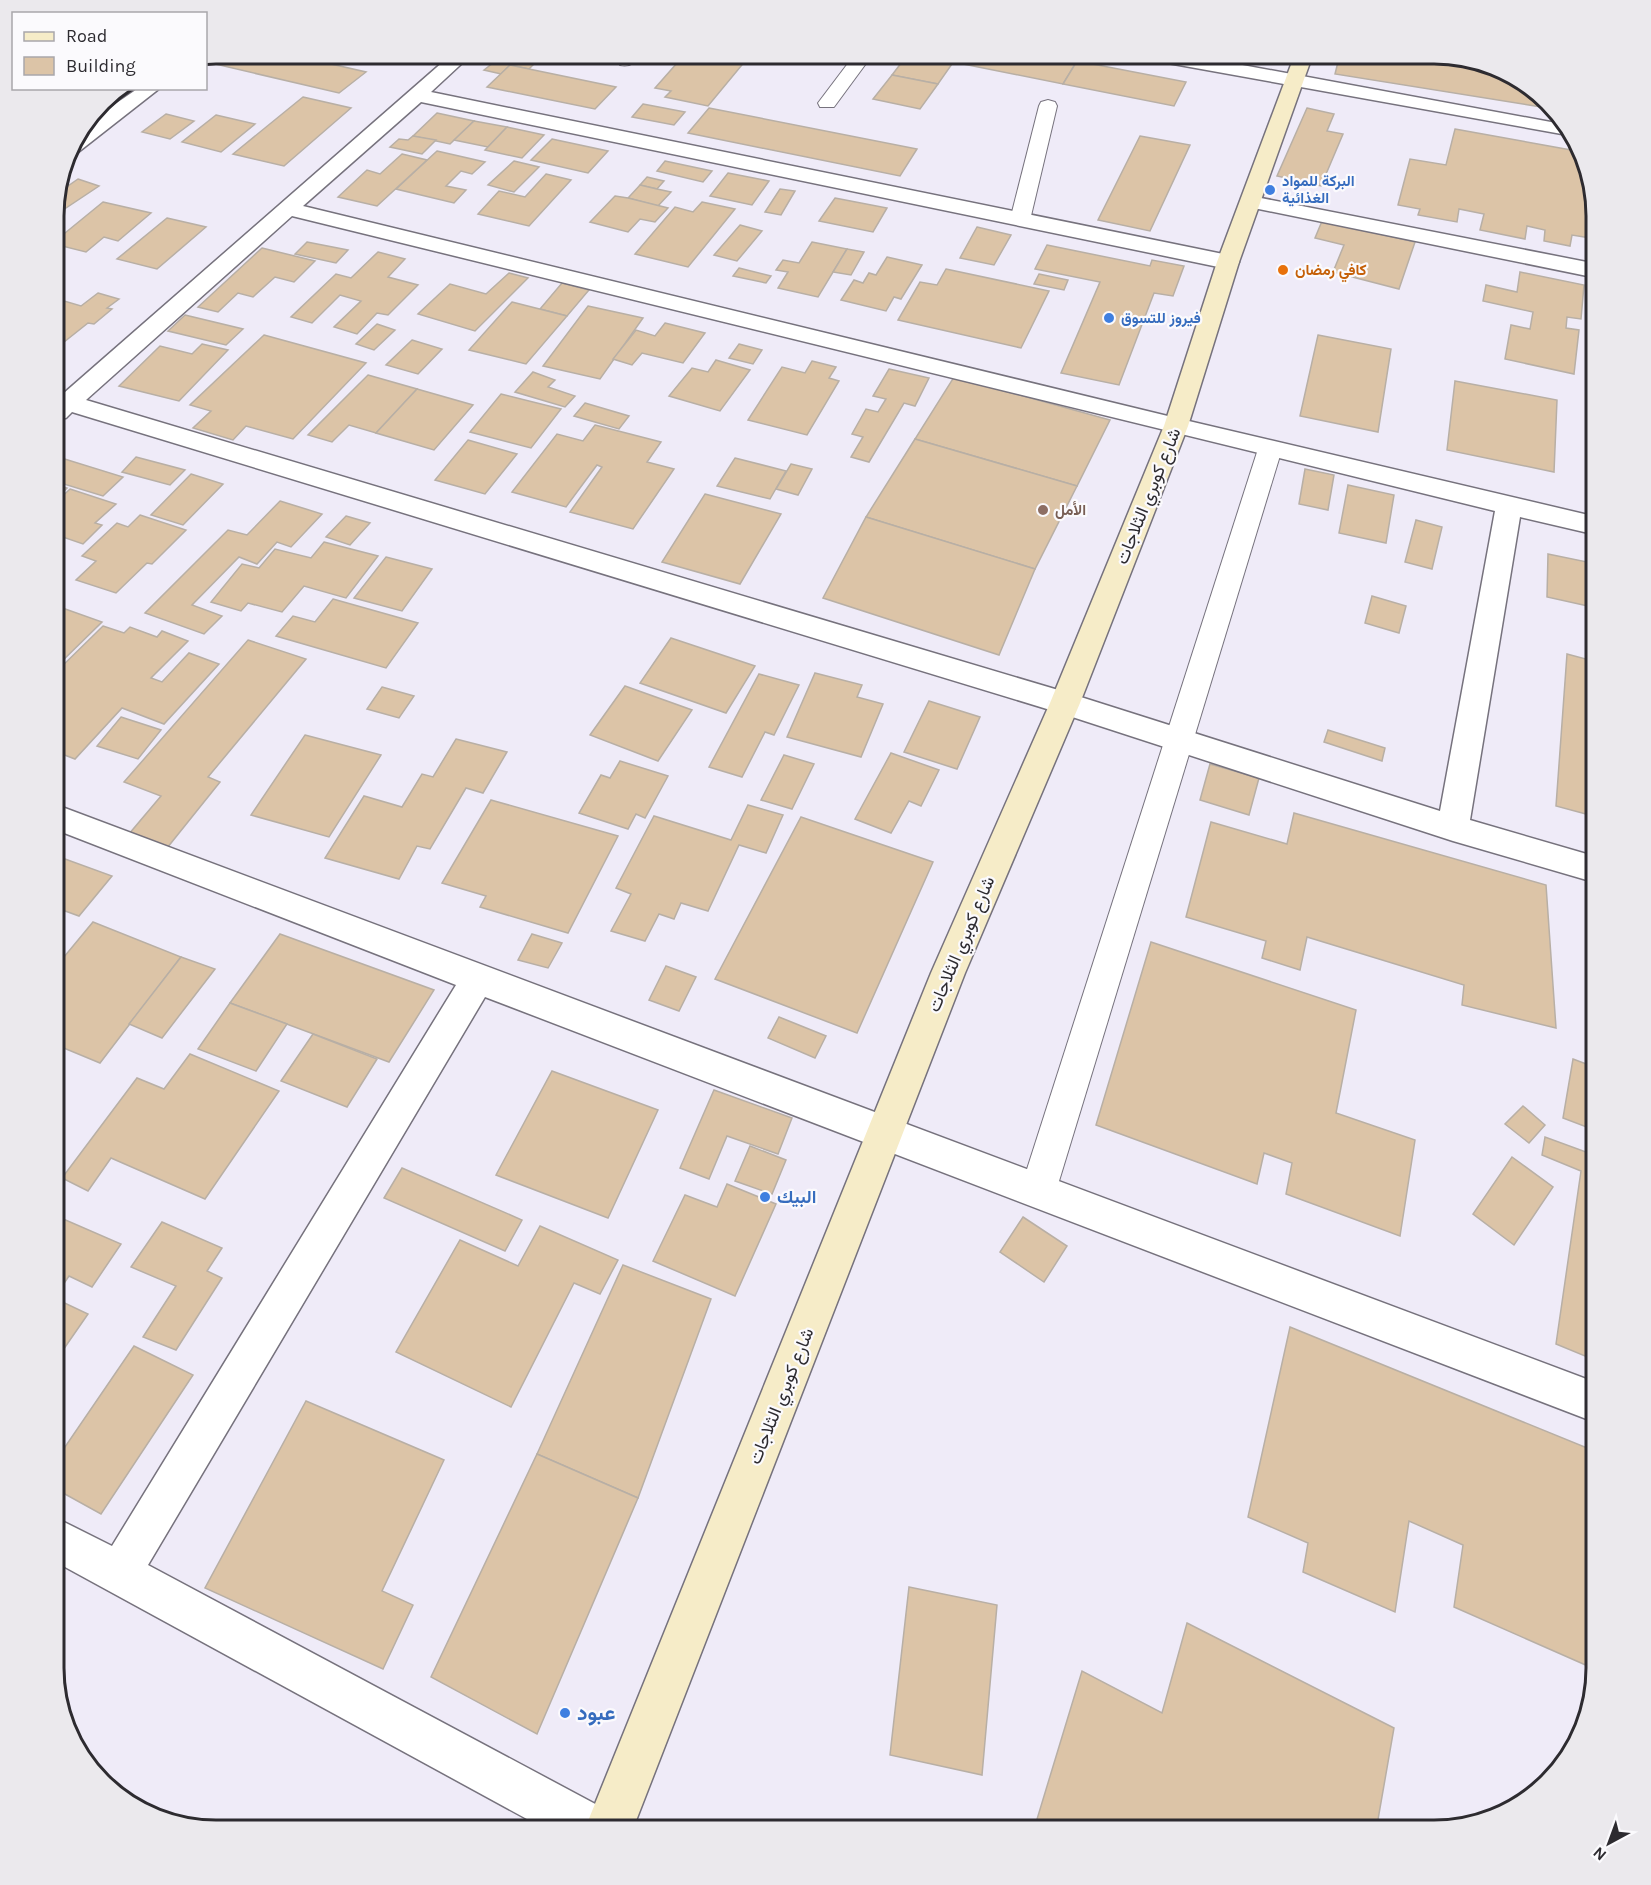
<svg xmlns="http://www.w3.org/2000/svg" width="1651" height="1885" viewBox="0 0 1651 1885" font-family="Karla,Vazirmatn,sans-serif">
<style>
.building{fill:#dcc4a7;stroke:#b8afa5;stroke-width:1.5}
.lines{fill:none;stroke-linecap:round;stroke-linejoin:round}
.lane-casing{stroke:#76727d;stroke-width:2}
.street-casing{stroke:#76727d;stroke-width:3}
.secondary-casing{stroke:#76727d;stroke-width:3}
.lane{fill:#fff;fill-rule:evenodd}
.street{fill:#fff;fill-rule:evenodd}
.secondary{fill:#f6ecc8;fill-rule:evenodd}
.shop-dot{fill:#3f7fe0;stroke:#fbfafd;stroke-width:2}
.food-dot{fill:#e8710a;stroke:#fbfafd;stroke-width:2}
.education-dot{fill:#8d6e63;stroke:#fbfafd;stroke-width:2}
.labels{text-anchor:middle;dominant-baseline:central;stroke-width:4.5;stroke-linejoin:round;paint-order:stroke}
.far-shop-label{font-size:15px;font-weight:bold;fill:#366cbe;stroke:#fbfafd;text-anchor:start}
.far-food-label{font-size:15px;font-weight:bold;fill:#c56008;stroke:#fbfafd;text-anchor:start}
.far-education-label{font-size:15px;font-weight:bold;fill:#785e54;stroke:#fbfafd;text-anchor:start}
.street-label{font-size:18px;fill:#2d2b30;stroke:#fbfafd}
.shop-label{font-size:18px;font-weight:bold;fill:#366cbe;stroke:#fbfafd;text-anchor:start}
.near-shop-label{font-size:21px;font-weight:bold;fill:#366cbe;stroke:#fbfafd;text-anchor:start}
.rim{fill:none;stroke:#2d2b30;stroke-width:3}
</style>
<rect width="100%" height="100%" fill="#efebf8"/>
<g class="building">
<path d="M230,54H287L366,72L339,93L215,64Z"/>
<path d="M494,54H544L529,69L510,65L501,74L484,70L494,62L487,60Z"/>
<path d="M685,54H751L708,106L665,97L671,91L655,88Z"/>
<path d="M908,54H959L938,84L892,75Z"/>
<path d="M959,54H1043L1077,61L1063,84L953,62Z"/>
<path d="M1340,54H1419L1473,63L1515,76L1554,109L1335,74Z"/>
<path d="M1077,61L1186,82L1174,106L1063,84Z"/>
<path d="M510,65L529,69L616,87L595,109L487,87Z"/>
<path d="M892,75L938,84L920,109L873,99Z"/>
<path d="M303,97L351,108L284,166L233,154Z"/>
<path d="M643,104L685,112L674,125L632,117Z"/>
<path d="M709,108L917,149L900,176L688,133Z"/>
<path d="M1307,108L1334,114L1327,131L1343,134L1321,186L1277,176Z"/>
<path d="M437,113L474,121L450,144L413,136Z"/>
<path d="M166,114L194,121L170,139L142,132Z"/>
<path d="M216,115L255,124L221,152L182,142Z"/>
<path d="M474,121L507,127L488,147L454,140Z"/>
<path d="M507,127L544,135L522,158L485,150Z"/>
<path d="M1455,129L1582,152L1588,164L1597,216V239L1572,235L1570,246L1544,241L1545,230L1527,226L1525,239L1480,230L1484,214L1459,209L1457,222L1418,215L1420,209L1398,205L1410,159L1446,165Z"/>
<path d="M413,136L436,140L422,154L390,147L399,139L408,140Z"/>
<path d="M1140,136L1190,145L1150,231L1098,220Z"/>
<path d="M552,139L608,151L588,173L531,160Z"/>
<path d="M437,151L485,162L472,174L461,171L446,186L466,190L454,203L396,189Z"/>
<path d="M402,154L427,160L377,206L338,197L367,170L380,174Z"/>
<path d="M514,161L539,167L514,192L488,185Z"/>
<path d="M665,161L712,171L703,182L657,171Z"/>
<path d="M728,173L769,181L752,205L710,196Z"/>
<path d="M546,174L571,180L529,226L478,214L499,191L525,197Z"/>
<path d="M647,177L664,181L657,189L640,185Z"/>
<path d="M78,179L99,186L54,216L58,193Z"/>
<path d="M640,185L657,189L671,192L658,206L628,198Z"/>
<path d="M780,189L795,191L781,215L765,212Z"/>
<path d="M615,196L628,198L668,208L655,222L640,219L628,232L590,222Z"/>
<path d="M835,198L887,208L873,232L819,221Z"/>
<path d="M103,202L151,213L118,241L104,237L86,252L54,244V242Z"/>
<path d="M702,202L735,209L688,267L635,254L675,207L693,212Z"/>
<path d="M167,218L206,227L157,269L117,259Z"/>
<path d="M1322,221L1415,242L1399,289L1333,272L1344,245L1315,238Z"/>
<path d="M740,225L762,231L737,261L714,255Z"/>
<path d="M977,227L1011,235L994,265L960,258Z"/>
<path d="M307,242L348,250L336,263L295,254Z"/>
<path d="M812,242L847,249L818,297L778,288L788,272L776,270L783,260L799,263Z"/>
<path d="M1047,245L1150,266L1152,260L1184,266L1173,296L1154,293L1119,385L1061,373L1100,282L1035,269Z"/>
<path d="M262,248L315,261L294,282L275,277L253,297L238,293L218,312L198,307Z"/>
<path d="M847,249L864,252L851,275L833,272Z"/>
<path d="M378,252L405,259L388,277L418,285L388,315L377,313L357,334L334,327L361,301L340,295L312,323L291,317L336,274L351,278Z"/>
<path d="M887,257L922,265L901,299L894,297L886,311L841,300L854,280L863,283L869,273L876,275Z"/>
<path d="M739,268L771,276L766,283L733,276Z"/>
<path d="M946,269L1049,291L1021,348L898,320L920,282L937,285Z"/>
<path d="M1520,272L1584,285L1581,319L1567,317L1566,328L1579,330L1574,374L1505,359L1511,325L1530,329L1533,312L1483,301L1486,285L1517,292Z"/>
<path d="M509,273L528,278L475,331L418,314L450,284L486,294Z"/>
<path d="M1039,274L1068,280L1064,290L1034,284Z"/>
<path d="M562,283L589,290L567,316L540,309Z"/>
<path d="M98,293L119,299L107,308L112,309L94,324L88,323L54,350V298L81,306Z"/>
<path d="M512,302L567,316L526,364L469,350Z"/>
<path d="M588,306L643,318L600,379L543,366Z"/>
<path d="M185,315L243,329L226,345L168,331Z"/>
<path d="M665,323L705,333L683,363L642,353L632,365L613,359L636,330L655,336Z"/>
<path d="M377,324L395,330L374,350L356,344Z"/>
<path d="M264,335L366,363L293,439L246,426L233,440L193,428L211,411L190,405Z"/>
<path d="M1318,335L1391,349L1378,432L1300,416Z"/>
<path d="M412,340L442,349L418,374L386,365Z"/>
<path d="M202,344L228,350L179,401L119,386L160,346L192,354Z"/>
<path d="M739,344L762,350L753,364L729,358Z"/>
<path d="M716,360L750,370L720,411L669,396L692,368L708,372Z"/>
<path d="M812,361L836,367L829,378L839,381L807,435L748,420L782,367L805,373Z"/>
<path d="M889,369L929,378L915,406L904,403L869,462L851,457L863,437L852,434L866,409L878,412L886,399L873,396Z"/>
<path d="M533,372L555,380L548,387L575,396L565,407L515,392Z"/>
<path d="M368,375L417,389L376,433L349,425L332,442L308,435Z"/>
<path d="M954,377L1110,420L1077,486L915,439Z"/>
<path d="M1455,381L1557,400L1554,472L1447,450Z"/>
<path d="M417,389L473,405L434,450L376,433Z"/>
<path d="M501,394L561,409L531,448L470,432Z"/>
<path d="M585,403L629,416L619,429L574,416Z"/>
<path d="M595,425L661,442L647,462L674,469L633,529L570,512L602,467L597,465L566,507L512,492L557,434L583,441Z"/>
<path d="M915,439L1077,486L1035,569L866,517Z"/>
<path d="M468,440L517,454L485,494L435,480Z"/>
<path d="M54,456H55L123,477L103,496L54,481Z"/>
<path d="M136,457L185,470L170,485L122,472Z"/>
<path d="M735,458L786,471L770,499L717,486Z"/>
<path d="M791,464L812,469L798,495L776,489Z"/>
<path d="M1305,469L1334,475L1328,510L1299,504Z"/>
<path d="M191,474L223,484L183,525L151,515Z"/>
<path d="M54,484L67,488L54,501Z"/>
<path d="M1348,485L1394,495L1386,543L1339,533Z"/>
<path d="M70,489L116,504L95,523L102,525L83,544L54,534V504Z"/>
<path d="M705,494L781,514L740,584L662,562Z"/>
<path d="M280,501L322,514L291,547L277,542L257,564L239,557L192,605L222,616L204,634L145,613L228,530L247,535Z"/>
<path d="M140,515L186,530L152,564L147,563L116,593L76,580L96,561L82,556L117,523L128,527Z"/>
<path d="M346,516L370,523L350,545L326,537Z"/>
<path d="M866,517L1035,569L999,655L823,598Z"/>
<path d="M1416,520L1442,527L1432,569L1405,562Z"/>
<path d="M324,542L378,556L346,598L304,586L282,612L248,603L241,611L211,602L242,564L259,568L275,549L311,558Z"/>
<path d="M1548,554L1597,564V608L1547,597Z"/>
<path d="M386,557L432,569L402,611L354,598Z"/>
<path d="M1372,596L1406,606L1399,633L1365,623Z"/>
<path d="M333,599L418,623L386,668L276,636L293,616L315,622Z"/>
<path d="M54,605L102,622L54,669Z"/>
<path d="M103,626L124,633L130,627L157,637L162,631L188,641L151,678L162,682L189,653L219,664L164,724L122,708L75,759L54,751V674Z"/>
<path d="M671,638L755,666L726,713L640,683Z"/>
<path d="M248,640L306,659L208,777L220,782L167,848L129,834L161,796L124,782Z"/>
<path d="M1567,654L1597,662V817L1556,806Z"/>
<path d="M815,673L862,685L857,697L883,704L861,757L787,737Z"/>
<path d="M759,674L799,685L774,735L765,732L742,777L709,767Z"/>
<path d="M625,686L692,710L658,761L590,735Z"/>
<path d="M382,687L414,696L399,718L367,709Z"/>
<path d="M929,701L980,717L957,769L904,752Z"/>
<path d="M121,717L161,730L138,759L97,746Z"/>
<path d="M1328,730L1385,748L1382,761L1324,742Z"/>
<path d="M305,735L381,755L329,837L251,815Z"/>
<path d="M456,739L507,752L483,793L466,788L430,849L417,846L399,879L325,858L364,796L402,807L422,774L433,777Z"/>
<path d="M891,753L939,770L921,806L909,801L891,833L855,819Z"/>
<path d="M784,755L814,764L792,809L761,800Z"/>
<path d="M620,761L668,776L645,818L636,814L628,829L579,813L601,775L610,778Z"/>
<path d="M1210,764L1259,778L1249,815L1200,800Z"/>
<path d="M491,800L618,836L568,933L480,907L486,896L442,883Z"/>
<path d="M748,805L783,815L766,853L739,845L708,911L681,903L674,919L659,914L645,941L611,931L631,894L616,888L654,816L731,840Z"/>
<path d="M1294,813L1546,885L1556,1028L1462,1005L1464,985L1307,937L1300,970L1262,958L1266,941L1186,917L1211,822L1287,844Z"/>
<path d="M801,817L933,862L857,1033L715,979Z"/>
<path d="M54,855L112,876L79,916L54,907Z"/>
<path d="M93,922L181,957L100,1063L54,1044V969Z"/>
<path d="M280,934L434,990L389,1062L230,1003Z"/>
<path d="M532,934L562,943L548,968L518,960Z"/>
<path d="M1151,942L1356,1010L1336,1113L1415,1140L1400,1236L1286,1194L1292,1163L1264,1153L1257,1184L1096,1125Z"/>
<path d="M181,957L215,969L162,1038L129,1024Z"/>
<path d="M666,966L696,977L679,1011L649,1000Z"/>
<path d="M230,1003L287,1024L256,1071L198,1049Z"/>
<path d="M779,1017L826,1036L815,1058L768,1038Z"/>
<path d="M313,1034L377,1059L347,1107L281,1081Z"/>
<path d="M190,1054L279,1091L205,1199L111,1158L88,1191L62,1178L137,1078L164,1089Z"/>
<path d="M1573,1059L1597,1068V1131L1563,1118Z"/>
<path d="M552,1071L658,1110L608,1218L496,1175Z"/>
<path d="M714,1090L792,1118L778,1154L727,1136L709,1179L680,1168Z"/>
<path d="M1523,1106L1545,1125L1529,1143L1505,1124Z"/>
<path d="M1597,1134V1361L1556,1344L1581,1171L1542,1155L1545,1137L1594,1155Z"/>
<path d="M750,1146L786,1160L772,1194L735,1181Z"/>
<path d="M1512,1157L1553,1187L1514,1245L1473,1214Z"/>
<path d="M402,1168L522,1220L505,1251L384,1198Z"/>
<path d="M727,1184L776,1204L735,1296L653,1261L685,1195L717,1207Z"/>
<path d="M54,1215L121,1244L92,1287L69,1276L54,1298Z"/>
<path d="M1023,1217L1067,1246L1044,1282L1000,1252Z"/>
<path d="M162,1222L222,1248L207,1271L222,1278L176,1350L143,1337L176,1286L131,1267Z"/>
<path d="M540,1226L618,1260L600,1294L574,1283L511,1407L396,1352L460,1240L518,1266Z"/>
<path d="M623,1265L711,1299L638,1498L537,1454Z"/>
<path d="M54,1298L88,1314L54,1363Z"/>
<path d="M1290,1327L1597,1452V1670L1454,1607L1463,1545L1409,1521L1395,1612L1303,1572L1308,1543L1248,1517Z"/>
<path d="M134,1346L193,1375L101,1514L54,1488V1463Z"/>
<path d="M306,1401L444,1460L382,1591L413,1605L383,1669L205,1588Z"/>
<path d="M537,1454L638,1498L537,1734L431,1677Z"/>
<path d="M909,1587L997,1605L982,1775L890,1755Z"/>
<path d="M1187,1623L1394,1728L1376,1831H1038L1034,1829L1082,1671L1162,1713Z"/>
</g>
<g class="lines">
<defs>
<g id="lane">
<path d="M623,54H643C637,63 630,67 620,65L617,61Z"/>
<path d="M855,54H873L834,107H820L818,103Z"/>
<path d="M1048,100L1055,102L1057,106L1030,220L1027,224H1013L1010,220L1039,106L1041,102Z"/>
<path d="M1270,441L1278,443L1282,449L1056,1191L1051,1203L1038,1208L1025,1203L1020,1191L1258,449L1262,443Z"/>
</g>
<g id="street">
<path d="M452,54H472L431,92L1228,255L1236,257L1239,262L1236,267L1228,269L421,102L303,206L1176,418L1597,517V535L1520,517L1470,820L1597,857V883L1453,841L1060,713L72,412L66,418L54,419V390L64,393ZM292,216L1495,511L1440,811L1065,692L86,400Z"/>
<path d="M1142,54H1183L1567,125L1573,136L1151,60L1144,58Z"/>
<path d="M138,88H160L77,153L68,155C76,125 115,106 138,88Z"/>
<path d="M1251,196L1597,264V278L1244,206L1241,202L1244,198Z"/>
<path d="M54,804L1597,1383V1423L485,997L148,1565L614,1814L621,1831H549L54,1561V1517L112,1546L456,985L54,829Z"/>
</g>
<path id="secondary" d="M1295,54H1313L1239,262L1188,426L1080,703L965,973L632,1831H584L931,973L1050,703L1164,426L1217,262Z"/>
</defs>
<use href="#lane" class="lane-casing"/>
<use href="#street" class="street-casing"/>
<use href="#secondary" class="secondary-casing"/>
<use href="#lane" class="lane"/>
<use href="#street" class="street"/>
<use href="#secondary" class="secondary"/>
</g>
<g class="shop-dot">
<circle cx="1270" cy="190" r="6"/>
<circle cx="1109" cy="318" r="6"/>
<circle cx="765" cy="1197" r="6"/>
<circle cx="565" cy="1713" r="6"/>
</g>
<circle class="food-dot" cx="1283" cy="270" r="6"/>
<circle class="education-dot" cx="1043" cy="510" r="6"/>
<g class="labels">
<g class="far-shop-label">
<text x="1282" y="181">البركة للمواد<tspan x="1282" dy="17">الغذائية</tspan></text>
<text x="1121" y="318">فيروز للتسوق</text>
</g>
<g class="far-food-label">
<text x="1295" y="270">كافي رمضان</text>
</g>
<g class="far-education-label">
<text x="1055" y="510">الأمل</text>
</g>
<g class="street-label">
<text transform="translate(1148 496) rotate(-68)">شارع كوبري الثلاجات</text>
<text transform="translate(961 944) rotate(-67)">شارع كوبري الثلاجات</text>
<text transform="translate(781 1396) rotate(-68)">شارع كوبري الثلاجات</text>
</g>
<g class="shop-label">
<text x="777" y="1197">البيك</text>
</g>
<g class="near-shop-label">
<text x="577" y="1713">عبود</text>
</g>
</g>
<path d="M0 0H1651V1885H0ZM216 64H1434A152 152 0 0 1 1586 216V1668A152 152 0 0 1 1434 1820H216A152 152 0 0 1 64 1668V216A152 152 0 0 1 216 64Z" fill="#ebe9ed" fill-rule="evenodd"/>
<path class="rim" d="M216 64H1434A152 152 0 0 1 1586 216V1668A152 152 0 0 1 1434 1820H216A152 152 0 0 1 64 1668V216A152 152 0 0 1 216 64Z"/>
<rect x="12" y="12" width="195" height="78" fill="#fbfafd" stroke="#a9a7ab" stroke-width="1.5"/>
<rect x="24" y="32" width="30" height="9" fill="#f6ecc8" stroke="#a9a7ab" stroke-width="1.5"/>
<text x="66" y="42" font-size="18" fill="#2d2b30">Road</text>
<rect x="24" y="57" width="30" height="18" fill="#dcc4a7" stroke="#a9a7ab" stroke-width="1.5"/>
<text x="66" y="72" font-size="18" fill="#2d2b30">Building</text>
<g transform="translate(1609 1843) rotate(221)" stroke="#fbfafd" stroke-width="4.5" paint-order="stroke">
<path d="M0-4.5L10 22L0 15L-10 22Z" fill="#2d2b30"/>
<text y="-9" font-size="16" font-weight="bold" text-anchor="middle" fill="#2d2b30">N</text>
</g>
</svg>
